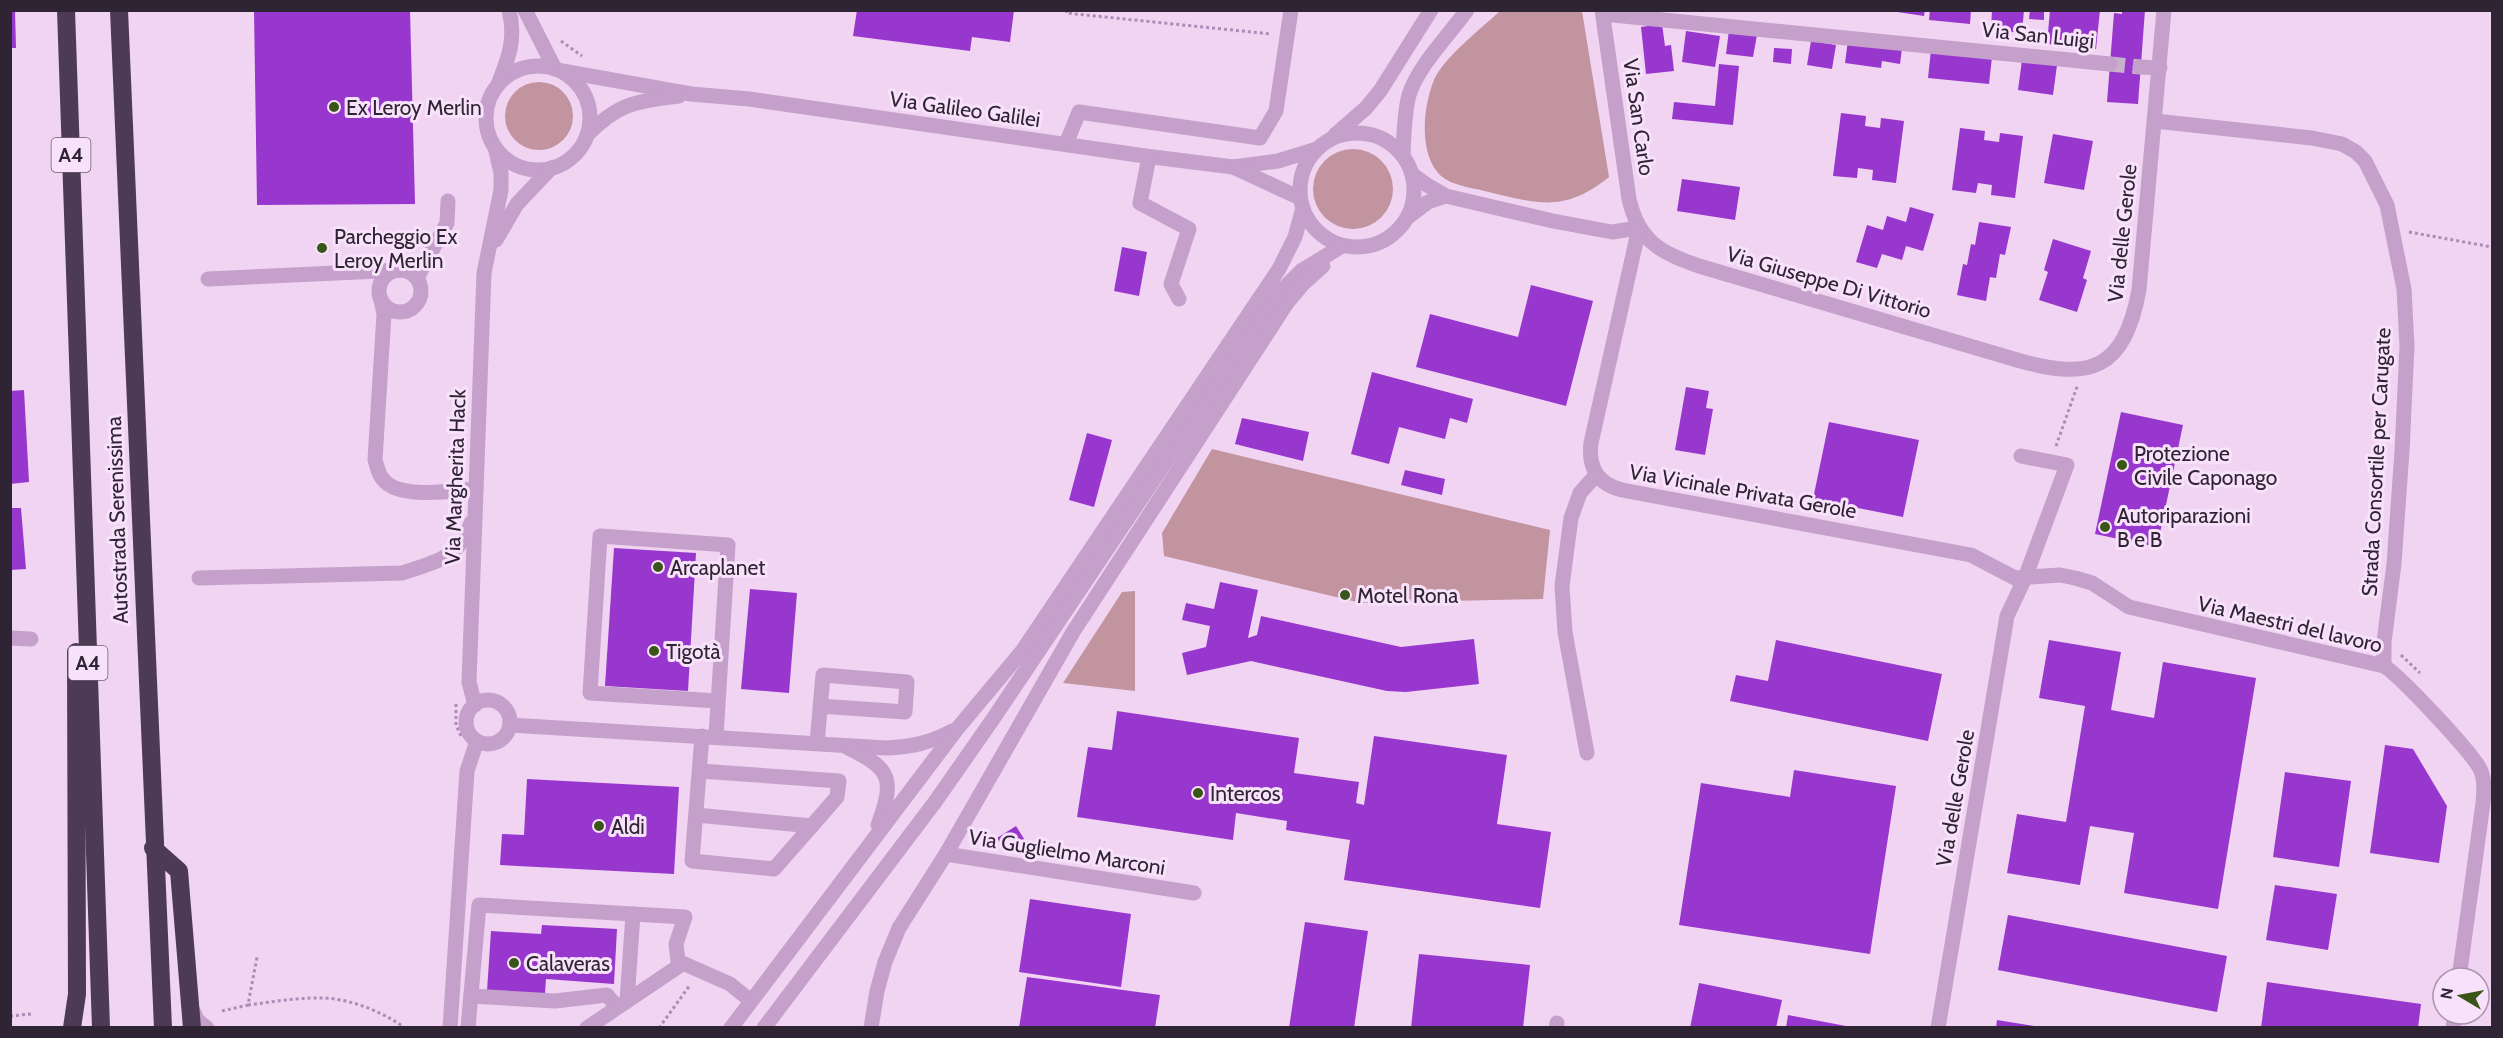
<svg xmlns="http://www.w3.org/2000/svg" width="2503" height="1038" viewBox="0 0 2503 1038" font-family="Cabin,sans-serif">
<style>
.green{fill:#c194a0}
.building{fill:#9837cd}
.lines{fill:none;stroke-linecap:round;stroke-linejoin:round}
.minor-tunnel{stroke:#c9b1cc;stroke-width:15;stroke-dasharray:15 8;stroke-linecap:butt}
.path{stroke:#ae8bb5;stroke-width:3;stroke-dasharray:3 3;stroke-linecap:butt}
.minor{stroke:#c4a0ca;stroke-width:15}
.highway{stroke:#4d3a55;stroke-width:18}
.poi-dot{fill:#395618;stroke:#f8e1fa;stroke-width:2}
.labels{text-anchor:middle;dominant-baseline:central;stroke-width:6;stroke-linejoin:round;paint-order:stroke}
.shield{fill:#f8e1fa;stroke:#6b5d6f;stroke-width:1.5}
.shield-label{font-size:20px;font-weight:bold;fill:#2f2433}
.street-label{font-size:21px;fill:#2f2433;stroke:#f8e1fa}
.poi-label{font-size:21px;fill:#2f2433;stroke:#f8e1fa;text-anchor:start}
</style>
<rect width="100%" height="100%" fill="#f0d4f2"/>
<g class="green">
<path d="M1500,11H1582L1609,177C1563,214 1537,203 1484,191C1470,187 1453,186 1441,176C1418,155 1423,106 1434,80C1443,58 1482,28 1500,11Z"/>
<circle cx="539" cy="116" r="34"/>
<circle cx="1353" cy="189" r="40"/>
<path d="M1212,449L1550,530L1543,599L1361,603L1164,556L1162,533Z"/>
<path d="M1135,591V691L1063,683L1122,592Z"/>
</g>
<g class="building">
<path d="M10,10H15L16,48H10Z"/>
<path d="M254,10H410L415,204L257,205Z"/>
<path d="M857,10H1014L1010,42L972,37L970,51L853,36Z"/>
<path d="M1884,10H1925L1924,16Z"/>
<path d="M1930,10H1971L1970,24L1929,20Z"/>
<path d="M1992,10H2024L2022,33L1991,30Z"/>
<path d="M2030,10H2044V20L2029,19Z"/>
<path d="M2050,10H2100L2096,49L2047,44Z"/>
<path d="M2122,10H2145L2138,104L2107,102L2114,13L2122,14Z"/>
<path d="M1662,24L1665,46L1671,45L1674,71L1646,74L1641,27Z"/>
<path d="M1729,30L1757,35L1753,57L1726,54Z"/>
<path d="M1686,31L1720,36L1715,67L1682,62Z"/>
<path d="M1848,40L1902,48L1900,64L1882,61L1881,68L1845,63Z"/>
<path d="M1811,41L1836,45L1832,69L1807,65Z"/>
<path d="M1774,48L1792,49L1791,64L1773,62Z"/>
<path d="M1931,50L1992,57L1989,84L1928,78Z"/>
<path d="M2022,60L2057,65L2053,95L2018,90Z"/>
<path d="M1719,64L1739,66L1733,125L1672,119L1674,102L1715,106Z"/>
<path d="M1841,113L1866,116L1865,126L1880,128L1881,118L1904,121L1896,183L1872,180L1873,170L1858,168L1857,178L1833,176Z"/>
<path d="M1960,128L1985,131L1984,140L1999,142L2000,133L2023,136L2015,198L1991,195L1992,185L1978,183L1976,193L1952,190Z"/>
<path d="M2053,134L2093,141L2084,190L2044,183Z"/>
<path d="M1682,179L1740,187L1735,220L1677,211Z"/>
<path d="M1910,207L1934,214L1923,251L1906,246L1902,260L1882,254L1877,268L1856,262L1867,225L1883,230L1887,216L1906,222Z"/>
<path d="M1979,222L2011,227L2005,255L2000,254L1996,278L1990,277L1986,301L1957,295L1963,264L1967,265L1971,244L1975,245Z"/>
<path d="M2053,239L2091,251L2083,278L2087,280L2077,312L2039,300L2048,272L2044,270Z"/>
<path d="M1122,247L1147,252L1139,296L1114,291Z"/>
<path d="M1531,285L1593,301L1566,406L1416,367L1430,314L1518,337Z"/>
<path d="M1372,372L1473,399L1467,423L1450,418L1445,439L1399,427L1389,464L1351,454Z"/>
<path d="M1686,387L1709,391L1706,408L1713,409L1705,455L1675,450Z"/>
<path d="M24,390L29,482L10,484V391Z"/>
<path d="M2121,412L2183,425L2157,547L2095,534Z"/>
<path d="M1242,418L1309,432L1303,461L1235,444Z"/>
<path d="M1829,422L1919,440L1903,517L1813,499Z"/>
<path d="M1087,433L1112,440L1094,507L1069,500Z"/>
<path d="M1405,470L1445,479L1442,495L1401,485Z"/>
<path d="M10,508H21L26,569L10,570Z"/>
<path d="M614,548L696,553L688,691L605,686Z"/>
<path d="M1220,582L1258,590L1248,638L1257,635L1261,616L1401,647L1474,639L1479,684L1406,692L1387,691L1251,661L1187,675L1182,653L1206,647L1210,626L1182,620L1186,603L1214,609Z"/>
<path d="M750,589L797,593L789,693L741,689Z"/>
<path d="M1776,640L1942,674L1928,741L1730,701L1736,675L1768,681Z"/>
<path d="M2049,640L2121,652L2111,710L2154,718L2163,662L2256,678L2218,909L2124,893L2134,833L2090,826L2080,885L2007,873L2017,814L2066,822L2085,706L2039,698Z"/>
<path d="M1117,711L1299,738L1294,773L1359,782L1356,803L1364,805L1374,736L1507,755L1497,824L1551,832L1540,908L1344,880L1350,840L1286,830L1287,821L1236,813L1233,840L1077,817L1088,747L1112,750Z"/>
<path d="M2385,745L2413,749L2447,806L2439,863L2370,853Z"/>
<path d="M1794,770L1896,786L1870,954L1679,925L1701,783L1790,797Z"/>
<path d="M2285,772L2351,781L2339,867L2273,857Z"/>
<path d="M527,779L679,787L674,874L500,865L502,834L524,835Z"/>
<path d="M1016,826L1026,842V846L1000,843L997,838Z"/>
<path d="M2275,885L2337,894L2328,950L2266,940Z"/>
<path d="M1030,899L1131,914L1121,987L1019,972Z"/>
<path d="M2008,915L2227,956L2217,1012L1998,970Z"/>
<path d="M1305,922L1368,931L1354,1028H1289Z"/>
<path d="M542,925L617,929L614,984L546,979L545,994L487,991L491,931L541,934Z"/>
<path d="M1419,954L1530,965L1523,1028H1411Z"/>
<path d="M1027,977L1160,995L1155,1028H1019Z"/>
<path d="M2267,982L2421,1004L2418,1028H2261Z"/>
<path d="M1699,983L1782,1000L1776,1028H1690Z"/>
<path d="M1788,1015L1846,1026V1028H1786Z"/>
<path d="M1997,1020L2034,1026V1028H1996Z"/>
</g>
<g class="lines">
<path class="minor-tunnel" d="M2110,64L2140,67"/>
<g class="path">
<path d="M1067,10L1066,13L1271,34"/>
<path d="M561,41L582,56"/>
<path d="M2409,232L2492,247"/>
<path d="M2056,446L2078,384"/>
<path d="M2401,655L2420,673"/>
<path d="M456,704V725L462,738"/>
<path d="M248,1005C271,1002 294,998 318,998C346,997 382,1011 405,1028"/>
<path d="M222,1011L248,1005L257,957"/>
<path d="M10,1016L31,1014"/>
<path d="M659,1028L690,985"/>
</g>
<g class="minor">
<path d="M525,10L555,69"/>
<path d="M1602,10L1629,199C1639,242 1660,252 1699,266L2017,360C2091,381 2124,370 2139,290L2164,10"/>
<path d="M1603,14L2110,64"/>
<circle cx="538" cy="118" r="52"/>
<path d="M2140,67L2160,68"/>
<path d="M562,71L691,94L749,99L1145,156L1233,167L1278,161L1317,149"/>
<path d="M499,82C509,57 516,38 509,10"/>
<path d="M2155,121L2312,138L2342,144L2356,152L2365,161L2387,205L2404,289L2407,346L2402,451L2394,564L2384,642V666"/>
<circle cx="1357" cy="190" r="57"/>
<path d="M587,135C620,102 635,102 679,96"/>
<path d="M1335,135L1366,108L1380,91L1431,10"/>
<path d="M1066,144L1079,112L1260,138L1276,111L1291,10"/>
<path d="M1403,155C1404,135 1404,114 1409,95C1418,66 1449,35 1467,10"/>
<path d="M1149,157L1140,203L1189,229L1171,284L1179,299"/>
<path d="M1233,167L1300,198"/>
<path d="M1412,174L1427,185L1446,196L1553,221L1612,232L1639,228"/>
<path d="M1408,217L1428,202L1446,196"/>
<path d="M1639,228L1591,443C1588,468 1598,484 1622,490L1971,555L2015,578L2060,575L2075,578L2092,583L2129,607L2384,666C2400,676 2474,754 2481,771C2485,781 2484,792 2483,803L2459,978"/>
<path d="M496,240L517,204L551,168"/>
<circle cx="400" cy="291" r="21"/>
<path d="M417,278L447,223L448,201"/>
<path d="M208,279L402,270"/>
<path d="M381,300L384,314L375,460C378,469 379,478 388,484C407,498 452,491 476,489"/>
<path d="M199,578L402,573C433,563 460,558 471,523"/>
<path d="M10,638L31,639"/>
<circle cx="488" cy="722" r="22"/>
<path d="M475,705L469,682L484,273L501,190V173L495,147"/>
<path d="M510,725L886,748C911,747 930,743 952,731"/>
<path d="M716,736L728,545L600,536L590,693L718,701"/>
<path d="M817,743L823,675L907,682L905,712L820,706"/>
<path d="M848,748C893,769 894,781 878,825"/>
<path d="M1587,753L1565,632L1562,586L1571,518L1580,493L1596,475"/>
<path d="M700,771L839,781L837,797L774,869L692,861L702,736"/>
<path d="M696,815L812,826"/>
<path d="M946,854L1194,893"/>
<path d="M471,996L555,1001L607,995L617,1007"/>
<path d="M627,1001L633,914"/>
<path d="M191,1007L198,1021L207,1028"/>
<path d="M450,1028L467,771L477,741"/>
<path d="M468,1028L479,905L685,917L676,944L678,961L730,984L751,1001"/>
<path d="M587,1028L682,964"/>
<path d="M731,1028L957,729L1023,650L1279,269L1295,237L1303,208"/>
<path d="M764,1028L935,802L993,719L1279,293L1301,271L1342,246"/>
<path d="M871,1028L877,991L885,962L899,928L946,854L1073,632L1287,303L1303,284L1323,266"/>
<path d="M1556,1028L1557,1023"/>
<path d="M1938,1028L2007,616L2025,578L2067,465L2021,456"/>
<path d="M2453,1028L2455,1014"/>
</g>
<g class="highway">
<path d="M66,10L101,1028"/>
<path d="M119,10L163,1028"/>
<path d="M153,848L179,871L192,1028"/>
<path d="M72,1028L77,994L76,652"/>
</g>
</g>
<g class="poi-dot">
<circle cx="334" cy="107" r="6"/>
<circle cx="322" cy="248" r="6"/>
<circle cx="2122" cy="465" r="6"/>
<circle cx="2105" cy="527" r="6"/>
<circle cx="658" cy="567" r="6"/>
<circle cx="1345" cy="595" r="6"/>
<circle cx="654" cy="651" r="6"/>
<circle cx="1198" cy="793" r="6"/>
<circle cx="599" cy="826" r="6"/>
<circle cx="514" cy="963" r="6"/>
</g>
<g class="labels">
<g class="shield">
<rect x="51.5" y="138" width="39" height="34" rx="4.5"/>
<rect x="68.5" y="646" width="39" height="34" rx="4.5"/>
</g>
<g class="shield-label">
<text x="71" y="155">A4</text>
<text x="88" y="663">A4</text>
</g>
<g class="street-label">
<text transform="translate(2038 35) rotate(6)">Via San Luigi</text>
<text transform="translate(965 109) rotate(8)">Via Galileo Galilei</text>
<text transform="translate(1639 117) rotate(82)">Via San Carlo</text>
<text transform="translate(2122 233) rotate(-84)">Via delle Gerole</text>
<text transform="translate(1829 282) rotate(16)">Via Giuseppe Di Vittorio</text>
<text transform="translate(2376 462) rotate(-87)">Strada Consortile per Carugate</text>
<text transform="translate(455 477) rotate(-88)">Via Margherita Hack</text>
<text transform="translate(1743 491) rotate(10)">Via Vicinale Privata Gerole</text>
<text transform="translate(117 520) rotate(-92)">Autostrada Serenissima</text>
<text transform="translate(2290 624) rotate(13)">Via Maestri del lavoro</text>
<text transform="translate(1955 798) rotate(-80)">Via delle Gerole</text>
<text transform="translate(1067 852) rotate(9)">Via Guglielmo Marconi</text>
</g>
<g class="poi-label">
<text x="346" y="107">Ex Leroy Merlin</text>
<text x="334" y="236">Parcheggio Ex<tspan x="334" dy="24">Leroy Merlin</tspan></text>
<text x="2134" y="453">Protezione<tspan x="2134" dy="24">Civile Caponago</tspan></text>
<text x="2117" y="515">Autoriparazioni<tspan x="2117" dy="24">B e B</tspan></text>
<text x="670" y="567">Arcaplanet</text>
<text x="1357" y="595">Motel Rona</text>
<text x="666" y="651">Tigotà</text>
<text x="1210" y="793">Intercos</text>
<text x="611" y="826">Aldi</text>
<text x="526" y="963">Calaveras</text>
</g>
</g>
<rect width="2503" height="1038" fill="none" stroke="#2f2433" stroke-width="24"/>
<g transform="translate(2461 996) rotate(280)"><circle r="28" fill="#f8e1fa" stroke="#a895aa" stroke-width="1.5"/>
<path d="M0-4.5L10 22L0 15L-10 22Z" fill="#395618"/>
<text y="-9" font-size="16" font-weight="bold" text-anchor="middle" fill="#2f2433">N</text>
</g>
</svg>
